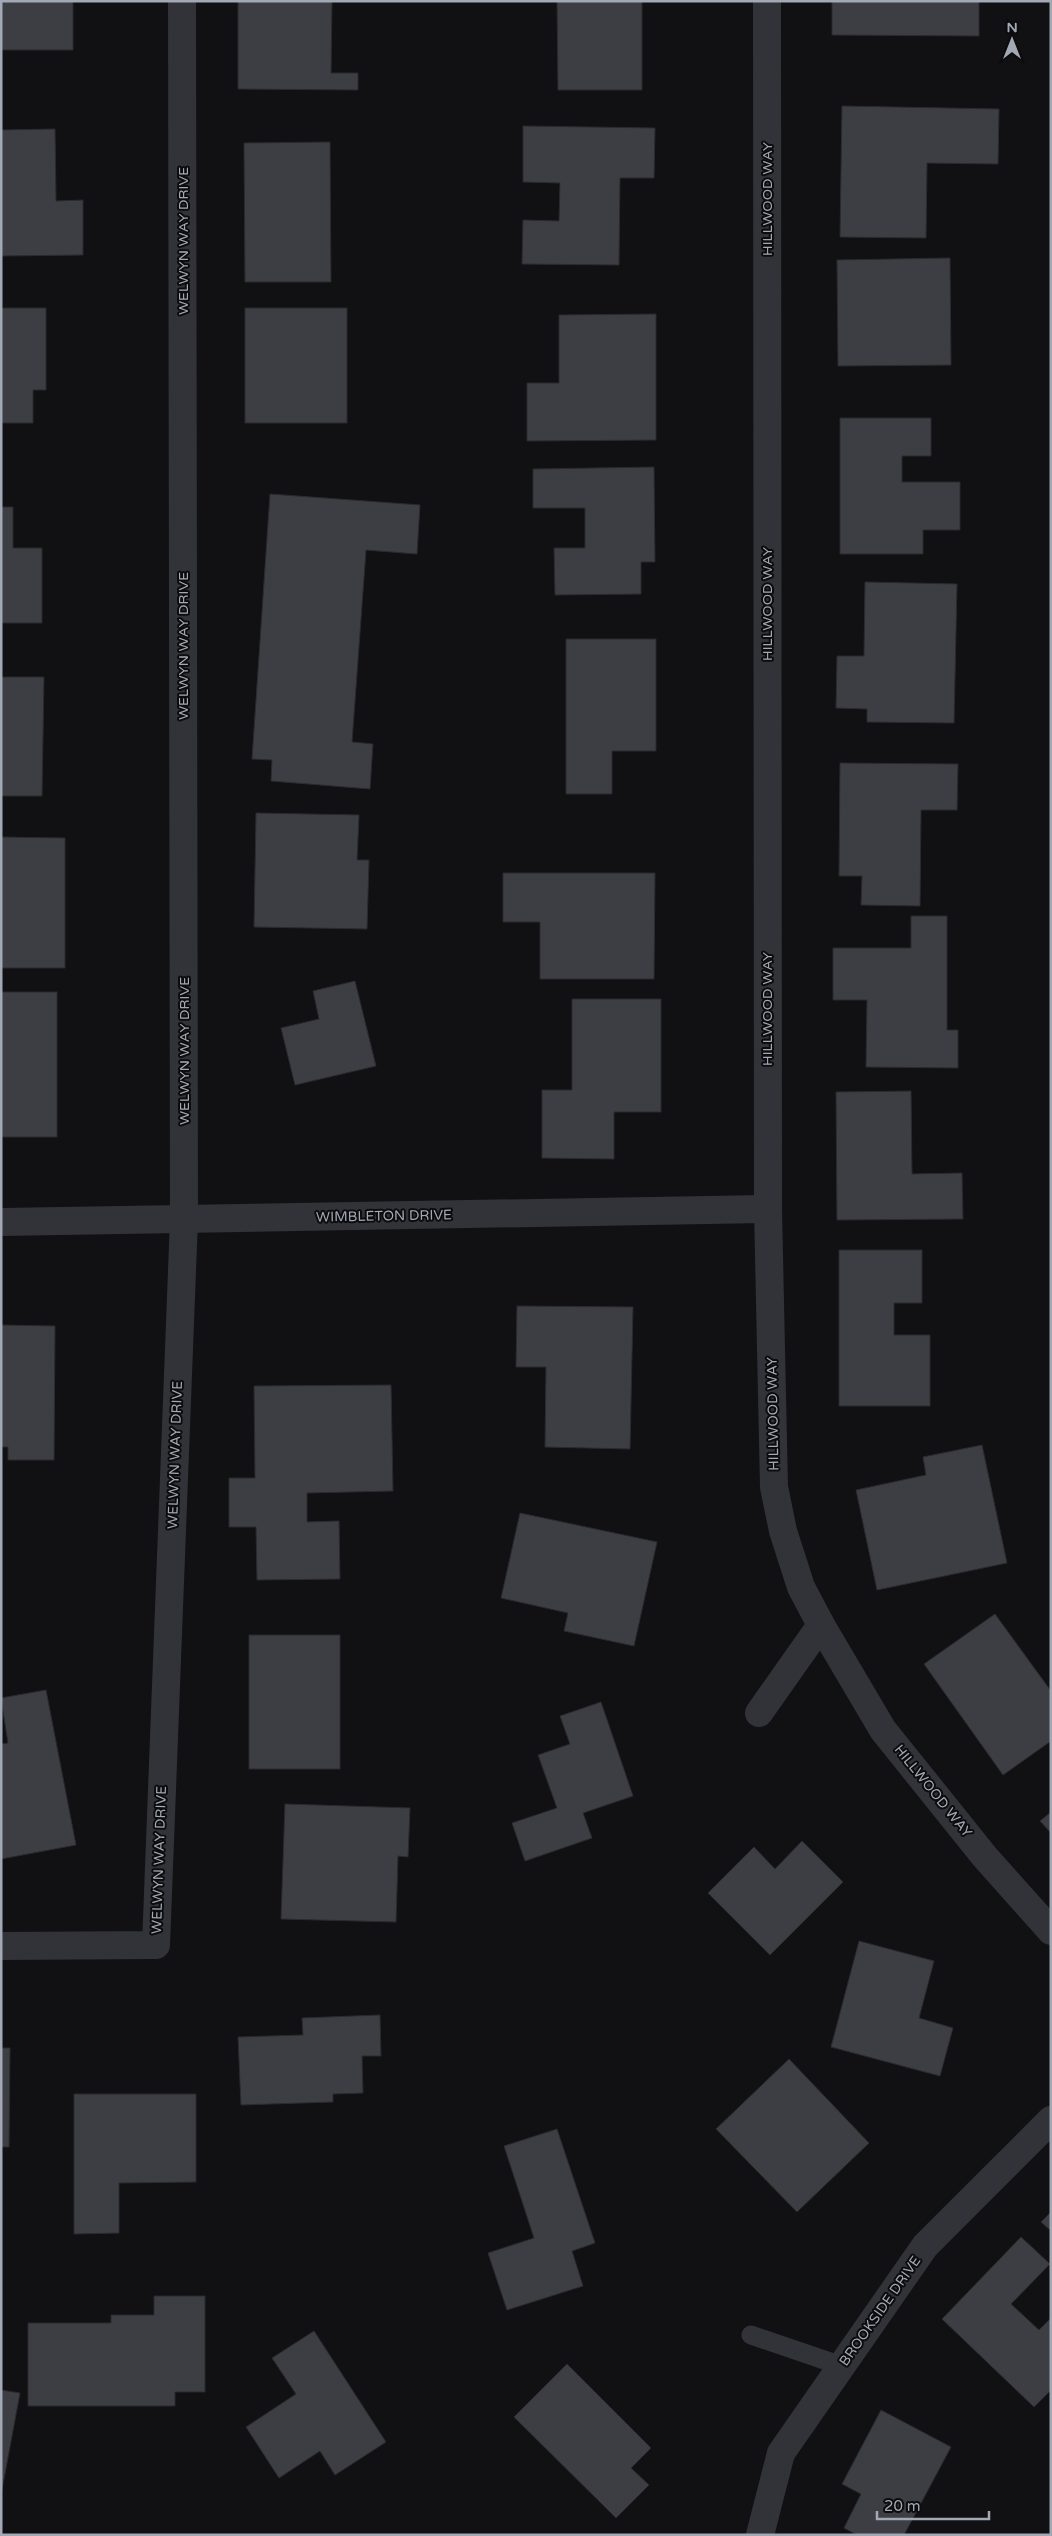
<svg xmlns="http://www.w3.org/2000/svg" width="1052" height="2536" viewBox="0 0 1052 2536" font-family="'Varela Round',sans-serif">
<style>
.building{fill:#3d3e43;stroke:#2b2b2f}
.lines{fill:none;stroke-linecap:round;stroke-linejoin:round}
.lane{stroke:#323338;stroke-width:19}
.street{stroke:#323338;stroke-width:28}
.labels{text-anchor:middle;dominant-baseline:central;stroke-width:4;stroke-linejoin:round;paint-order:stroke}
.street-label{font-size:14px;fill:#a2a8b4;stroke:#0c0c0e}
</style>
<rect width="100%" height="100%" fill="#111113"/>
<g class="building">
<rect x="1" y="1" width="72" height="49"/>
<path d="M238,1H332L331,73H358V90L238,89Z"/>
<path d="M557,1H642V90H558Z"/>
<path d="M832,1H979V36L832,35Z"/>
<path d="M842,106L999,109L998,164L927,163L926,238L840,237Z"/>
<path d="M523,126L655,128L654,178H620L619,265L522,264L523,220L559,221L560,183L523,182Z"/>
<path d="M55,129L56,201L83,200V255L1,256V130Z"/>
<path d="M330,142L331,282H245L244,143Z"/>
<path d="M950,258L951,365L838,366L837,260Z"/>
<path d="M1,308H46V390H33V423H1Z"/>
<rect x="245" y="308" width="102" height="115"/>
<path d="M656,314V440L527,441V383H559V315Z"/>
<path d="M840,418H931V456H902V482H960V530H923V554H840Z"/>
<path d="M654,467L655,562H641V594L555,595L554,548H585V508H533V469Z"/>
<path d="M270,494L420,505L417,554L366,550L352,742L373,744L370,789L271,781L272,760L252,759Z"/>
<path d="M1,507H13V548H42V623H1Z"/>
<path d="M865,582L957,584L954,723L867,722V709L836,708L837,656H864Z"/>
<path d="M566,639H656V751H612V794H566Z"/>
<path d="M1,677H44L42,796H1Z"/>
<path d="M840,763L958,764L957,810H921L920,906L861,905L862,876H839Z"/>
<path d="M256,813L359,815L357,860H369L367,929L254,927Z"/>
<path d="M1,837L65,838V968H1Z"/>
<path d="M503,873H655L654,979H540V922H503Z"/>
<path d="M911,916H947V1030H958V1068L866,1067L867,1000H833V948H911Z"/>
<path d="M355,981L376,1066L295,1085L281,1028L319,1019L313,991Z"/>
<rect x="1" y="992" width="56" height="145"/>
<path d="M572,999H661V1112H614V1159L542,1158V1090H572Z"/>
<path d="M911,1091L912,1174L962,1173L963,1219L837,1220L836,1092Z"/>
<path d="M839,1250H922V1303H894V1335H930V1406H839Z"/>
<path d="M517,1306L633,1307L630,1449L545,1447L546,1367H516Z"/>
<path d="M1,1325L55,1326L54,1460H8V1447H1Z"/>
<path d="M391,1385L393,1491L307,1493V1522L339,1521L340,1579L257,1580L256,1527H229V1478H255L254,1386Z"/>
<path d="M982,1445L1007,1563L877,1590L856,1490L926,1475L923,1457Z"/>
<path d="M520,1513L657,1542L634,1646L564,1631L568,1613L501,1598Z"/>
<path d="M995,1614L1051,1691V1741L1003,1775L924,1664Z"/>
<rect x="249" y="1635" width="91" height="134"/>
<path d="M46,1690L76,1845L1,1859V1744L8,1743L1,1698Z"/>
<path d="M601,1702L633,1796L583,1813L592,1838L525,1861L512,1823L557,1808L538,1755L570,1744L560,1716Z"/>
<path d="M285,1804L410,1808L408,1857L398,1856L396,1922L281,1919Z"/>
<path d="M1051,1812V1833L1040,1821Z"/>
<path d="M802,1841L843,1882L770,1955L708,1893L754,1847L775,1869Z"/>
<path d="M859,1941L934,1961L919,2018L953,2028L940,2076L831,2047Z"/>
<path d="M380,2015L381,2056H362L363,2093L333,2094V2102L241,2105L238,2037L303,2035L302,2018Z"/>
<path d="M1,2048H10L9,2147H1Z"/>
<path d="M789,2059L869,2143L797,2212L716,2129Z"/>
<path d="M74,2094H196V2182L119,2183V2233L74,2234Z"/>
<path d="M557,2129L595,2243L572,2251L583,2286L507,2310L488,2253L534,2238L504,2146Z"/>
<path d="M1051,2212V2231L1041,2222Z"/>
<path d="M1021,2237L1050,2264L1011,2304L1039,2330L1051,2318V2390L1034,2407L942,2319Z"/>
<path d="M154,2296H205V2392H175V2406H28V2323H111V2315H154Z"/>
<path d="M314,2331L386,2442L335,2475L320,2451L279,2478L246,2427L296,2394L272,2358Z"/>
<path d="M567,2364L651,2448L631,2468L649,2485L616,2518L514,2417Z"/>
<path d="M1,2390L20,2393L1,2495Z"/>
<path d="M881,2410L951,2447L904,2535H857L844,2528L861,2494L842,2484Z"/>
</g>
<g class="lines">
<path class="lane" d="M751,2335L842,2366"/>
<g class="street">
<path d="M767,1L768,1209L774,1487L783,1531L801,1587L821,1625L883,1730L985,1857L1051,1931"/>
<path d="M1,1222L768,1209"/>
<path d="M759,1713L821,1625"/>
<path d="M1,1946L156,1945L184,1219L182,1"/>
<path d="M760,2535L781,2453L925,2246L1051,2120"/>
</g>
</g>
<g class="labels">
<g class="street-label">
<text transform="translate(767 199) rotate(-90)">HILLWOOD WAY</text>
<text transform="translate(183 241) rotate(-90)">WELWYN WAY DRIVE</text>
<text transform="translate(767 604) rotate(-90)">HILLWOOD WAY</text>
<text transform="translate(183 646) rotate(-90)">WELWYN WAY DRIVE</text>
<text transform="translate(767 1009) rotate(-90)">HILLWOOD WAY</text>
<text transform="translate(184 1051) rotate(-90)">WELWYN WAY DRIVE</text>
<text transform="translate(384 1216) rotate(-1)">WIMBLETON DRIVE</text>
<text transform="translate(773 1414) rotate(-91)">HILLWOOD WAY</text>
<text transform="translate(175 1455) rotate(-88)">WELWYN WAY DRIVE</text>
<text transform="translate(933 1791) rotate(51)">HILLWOOD WAY</text>
<text transform="translate(159 1860) rotate(-88)">WELWYN WAY DRIVE</text>
<text transform="translate(880 2311) rotate(-55)">BROOKSIDE DRIVE</text>
</g>
</g>
<rect width="1052" height="2536" fill="none" stroke="#a2a8b4" stroke-width="5"/>
<g transform="translate(1012 40)" stroke="#0c0c0e" stroke-width="4" paint-order="stroke">
<path d="M0-4L9 19L0 12L-9 19Z" fill="#a2a8b4"/>
<text y="-8" font-size="14" font-weight="bold" text-anchor="middle" fill="#a2a8b4">N</text>
</g>
<path d="M877 2511v8h112v-8" fill="none" stroke="#a2a8b4" stroke-width="2.5"/>
<text x="884" y="2511" font-size="15" fill="#a2a8b4" stroke="#0c0c0e" stroke-width="4" paint-order="stroke">20 m</text>
</svg>
